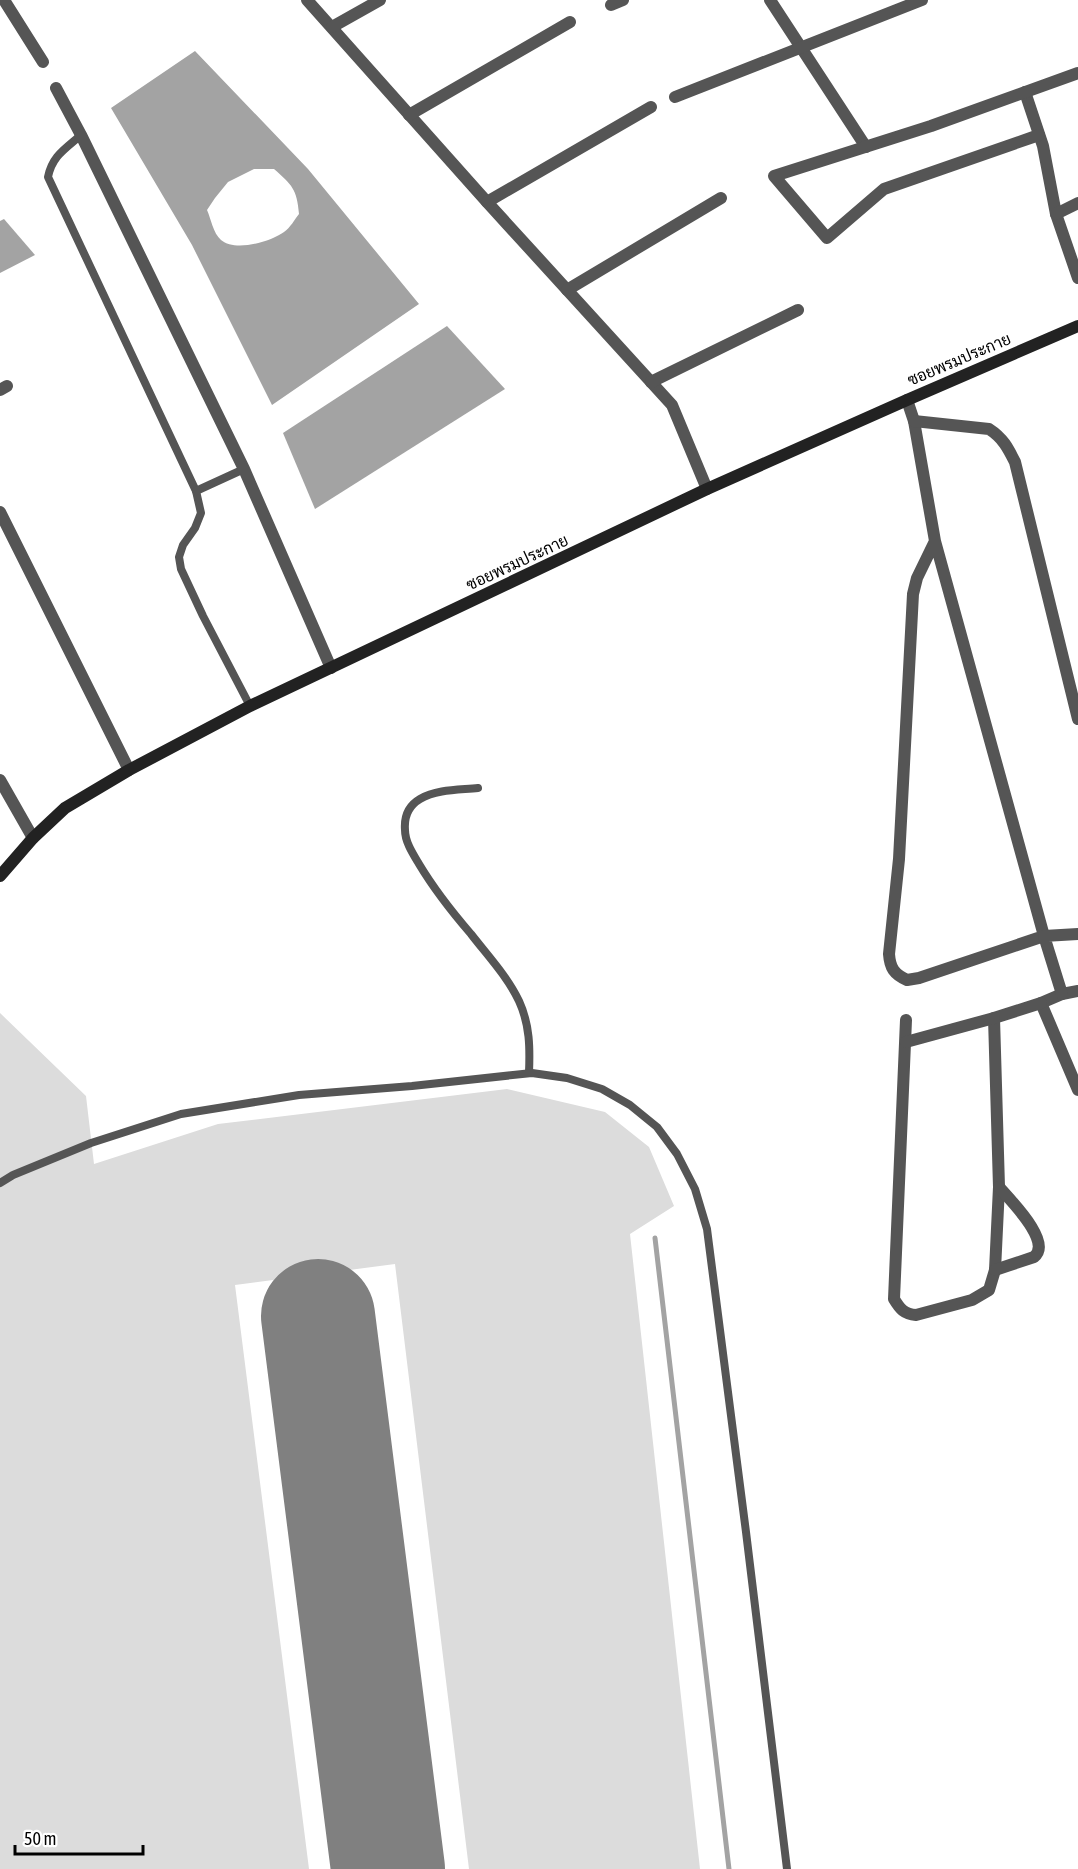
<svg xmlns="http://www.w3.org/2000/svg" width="1078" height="1869" viewBox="0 0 1078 1869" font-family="'Asap Condensed',Sarabun,sans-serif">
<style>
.green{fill:#dcdcdc}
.water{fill:#a3a3a3;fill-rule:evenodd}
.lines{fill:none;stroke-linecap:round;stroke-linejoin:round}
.stream{stroke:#a3a3a3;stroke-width:5}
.runway{stroke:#808080;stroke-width:114}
.lane{stroke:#555;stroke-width:8}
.street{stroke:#555;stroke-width:12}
.secondary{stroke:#222;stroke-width:12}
.labels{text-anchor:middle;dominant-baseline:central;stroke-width:5;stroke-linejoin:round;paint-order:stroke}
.street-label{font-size:16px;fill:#000;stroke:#fff}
</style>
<rect width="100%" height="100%" fill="#fff"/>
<path class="green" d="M0,1013L86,1096L94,1164L218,1124L507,1089L605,1112L649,1147L674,1206L630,1234L700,1869H469L395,1264L235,1285L309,1869H0Z"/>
<g class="water">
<path d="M195,51L308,169L419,304L272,405L192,245L111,108ZM254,169H274C292,185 297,189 299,214C295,219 290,228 284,232C270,242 235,252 221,240C213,233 211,219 207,210L215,198L228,182Z"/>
<path d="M4,219L35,255L0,273V221Z"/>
<path d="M447,326L505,389L315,509L283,433Z"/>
</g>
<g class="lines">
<path class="stream" d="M655,1238L729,1869"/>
<path class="runway" d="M318,1316L388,1869"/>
<g class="lane">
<path d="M81,135C65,149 52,156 48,177L196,491L201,513L195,528L183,545L179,557L181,569L203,616L250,706"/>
<path d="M196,491L244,469"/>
<path d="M478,788C460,790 437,789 420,799C408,806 404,817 405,830C405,842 413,854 419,864C434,889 452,912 471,934C488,956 507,976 519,1001C530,1025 530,1048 529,1073"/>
<path d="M0,1183L13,1175L91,1143L181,1114L299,1095L412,1086L532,1073L567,1078L602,1089L630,1105L657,1127L677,1154L695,1189L707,1229L746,1532L787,1869"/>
</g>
<g class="street">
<path d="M4,0L43,62"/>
<path d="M307,0L487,202L672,405L707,489"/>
<path d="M770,0L866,147"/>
<path d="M611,5L623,0"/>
<path d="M332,27L380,0"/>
<path d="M56,88L81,135L244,469L331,668"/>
<path d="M1025,92L1043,146L1056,214L1078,278"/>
<path d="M675,97L922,0"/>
<path d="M409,115L570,22"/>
<path d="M1039,135L884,189L827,238L774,176L931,126L1078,73"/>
<path d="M487,202L651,107"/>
<path d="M1056,214L1078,203"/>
<path d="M567,290L721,198"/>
<path d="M651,382L798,310"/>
<path d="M0,390L7,386"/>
<path d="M907,400L914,421L935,541L1044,936L919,978L907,980C894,974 890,968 889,954L899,859L913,594L917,578L935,541"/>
<path d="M914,421L989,429C1003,438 1008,448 1015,462L1078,719"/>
<path d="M0,512L129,770"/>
<path d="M0,780L33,838"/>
<path d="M1078,991L1062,994L1041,1003L1078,1090"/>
<path d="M1062,994L1044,936L1078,934"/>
<path d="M906,1020L894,1299C900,1309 904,1314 916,1315L972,1300L989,1290L995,1270L999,1187L994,1018L1041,1003"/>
<path d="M906,1042L994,1018"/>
<path d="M995,1270L1034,1257C1053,1242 1010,1200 999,1187"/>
</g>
<path class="secondary" d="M0,876L33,838L65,808L129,770L250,706L707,489L907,400L1078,326"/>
</g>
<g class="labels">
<g class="street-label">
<text transform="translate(959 359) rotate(-23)">ซอยพรมประกาย</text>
<text transform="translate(517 562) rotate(-25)">ซอยพรมประกาย</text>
</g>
</g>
<path d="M15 1845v9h128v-9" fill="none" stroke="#000000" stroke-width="3"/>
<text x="24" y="1845" font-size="18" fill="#000000" stroke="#ffffff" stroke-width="4.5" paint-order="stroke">50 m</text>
</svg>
